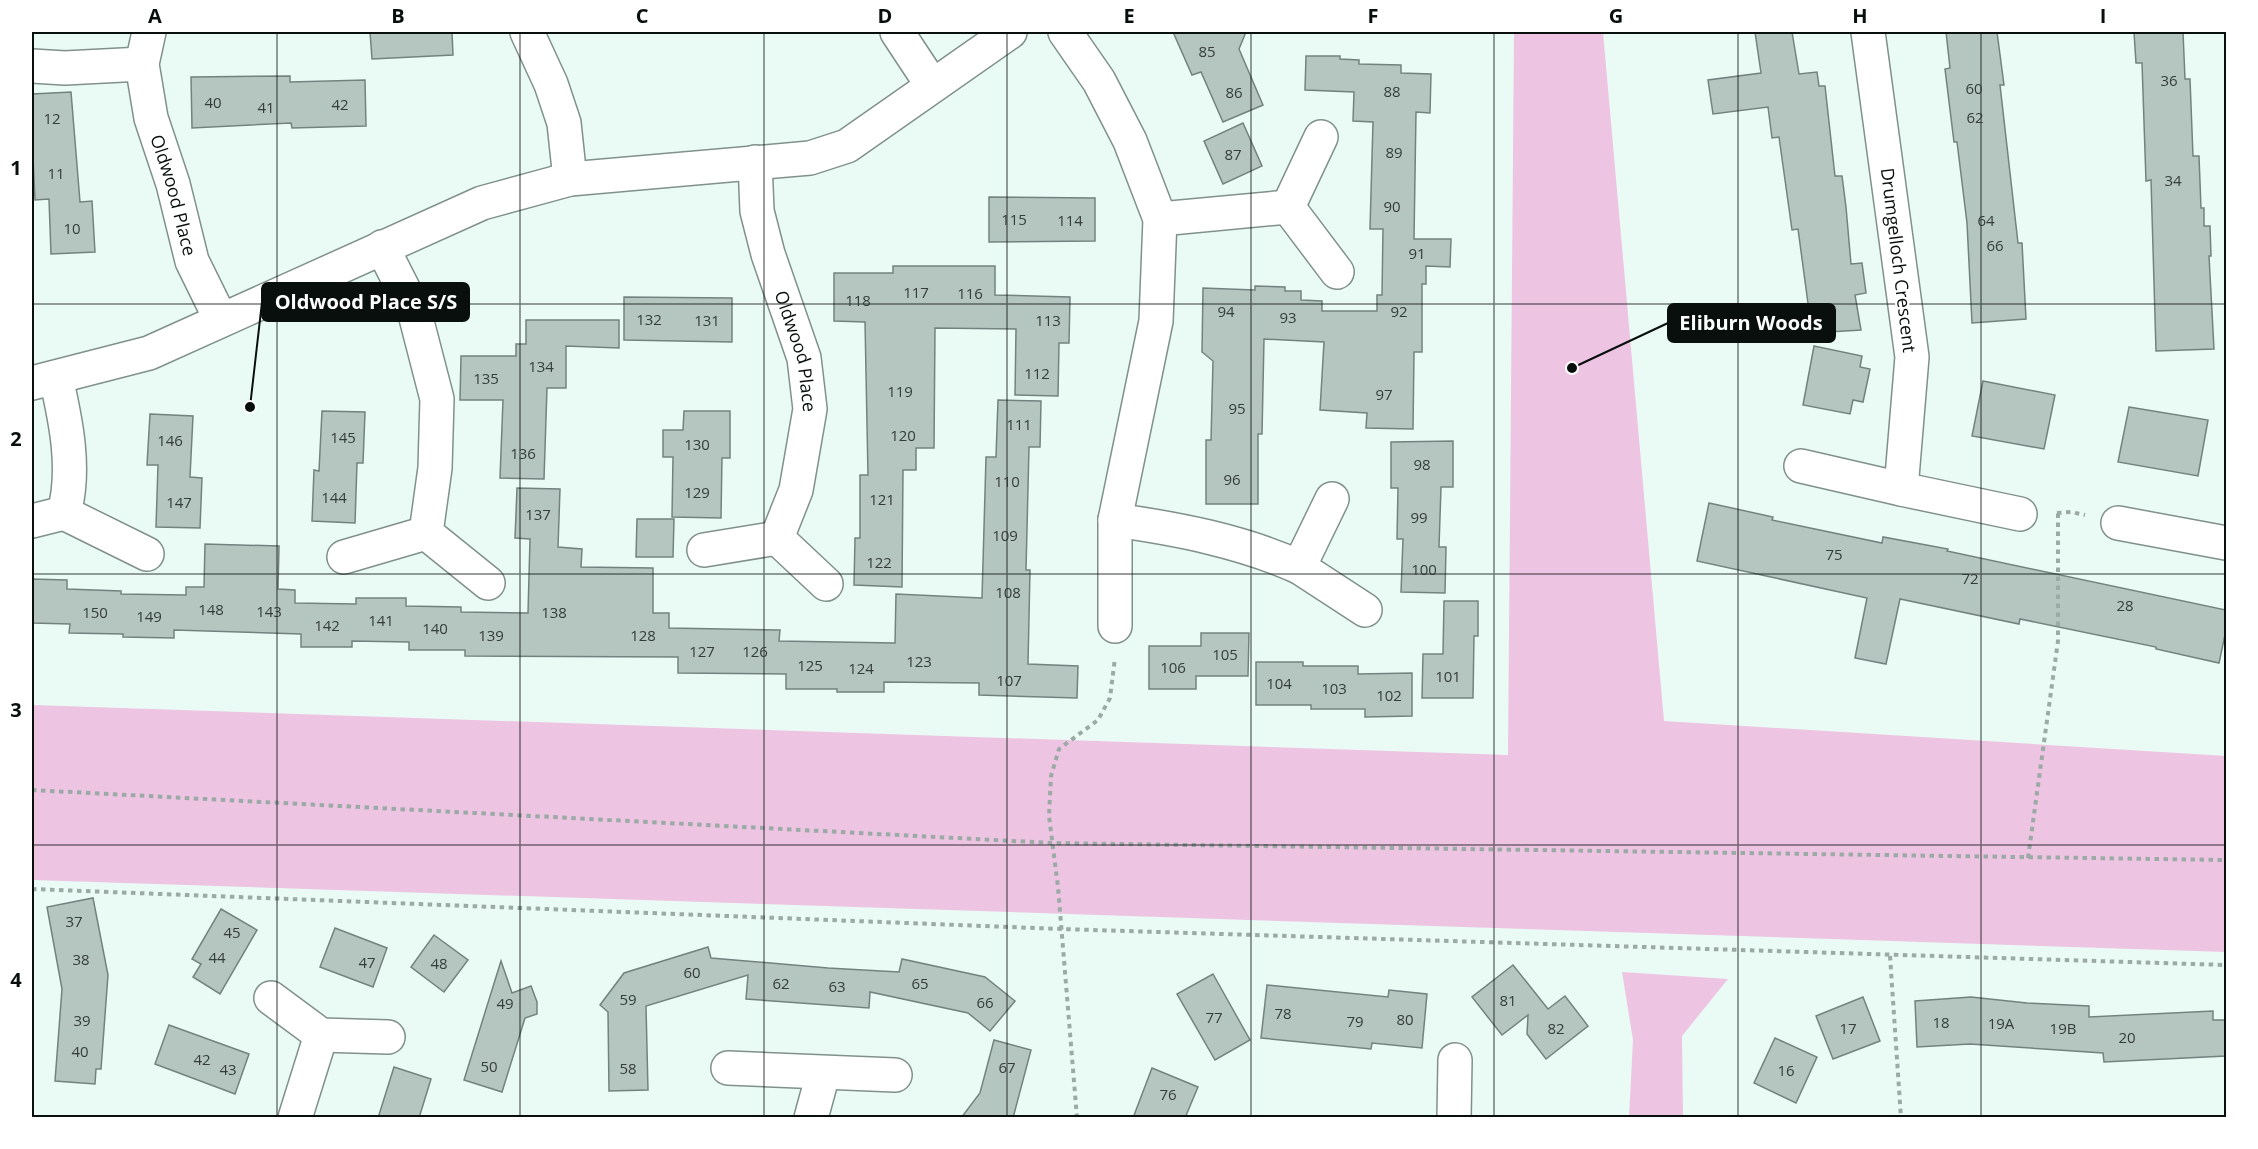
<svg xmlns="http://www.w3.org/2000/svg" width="2258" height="1149" viewBox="0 0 2258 1149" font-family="'Open Sans',sans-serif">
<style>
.green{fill:#eec4e3}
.building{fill:#b5c6c1;stroke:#73827e;stroke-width:1.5}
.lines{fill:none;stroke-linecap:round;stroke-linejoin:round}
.minor-casing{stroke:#80908c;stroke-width:36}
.path{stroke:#9caaa6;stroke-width:4;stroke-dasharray:4.5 4.5;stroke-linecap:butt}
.minor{stroke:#fff;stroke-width:33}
.grid{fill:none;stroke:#090f0d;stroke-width:1.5;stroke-opacity:0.55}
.labels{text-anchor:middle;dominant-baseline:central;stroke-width:4.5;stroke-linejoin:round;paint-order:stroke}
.number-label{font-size:15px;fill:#343d3a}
.street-label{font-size:18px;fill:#090f0d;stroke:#fff}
.leader{fill:none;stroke:#090f0d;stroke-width:2}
.callout-dot{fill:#090f0d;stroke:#fff;stroke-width:2}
.callout{fill:#090f0d;stroke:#090f0d;stroke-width:2}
.callout-label{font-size:20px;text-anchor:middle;font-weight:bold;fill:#fff}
.neatline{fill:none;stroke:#090f0d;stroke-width:2}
.grid-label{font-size:20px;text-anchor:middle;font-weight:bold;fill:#090f0d}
</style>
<rect width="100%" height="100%" fill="#eafbf6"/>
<g class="green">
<path d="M1514,32H1603L1664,721L2226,756V952L32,880V705L1508,755Z"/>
<path d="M1622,972L1728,979L1682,1036L1683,1117H1629L1633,1040Z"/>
</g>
<g class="building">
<path d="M370,32H452L453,55L372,59Z"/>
<path d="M1173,32H1246L1239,49L1263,105L1223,122L1201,72L1192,75Z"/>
<path d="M1755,32H1792L1799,74L1817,72L1819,86H1825L1835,176H1842L1846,207L1851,264L1862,263L1866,293L1855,295L1861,330L1812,333L1798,229L1792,230L1779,137L1772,138L1768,107L1713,114L1708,80L1761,73Z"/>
<path d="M1946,32H1997L2004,85H2000L2018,243H2022L2026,319L1972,323L1967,223L1957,142H1954L1945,69L1950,68Z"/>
<path d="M2134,32H2183L2185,79H2190L2193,156H2199L2201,208H2204V226H2210L2211,256H2209L2214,349L2156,351L2151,180L2146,181L2142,63H2136Z"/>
<path d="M1306,56H1340V59L1359,60V64L1401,65V73L1431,74L1430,113L1416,112L1414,239H1451L1450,267L1426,266V284H1422V352H1414L1413,429L1366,428L1367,413L1320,410L1324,342L1264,339L1262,434H1258V504H1206V440H1211L1213,361L1202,352L1203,288L1255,290V286L1285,287V291H1301V300L1322,301V311H1377V295H1382L1383,229H1370L1373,122L1353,121L1354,92L1305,90Z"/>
<path d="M290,76V82L365,80L366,126L292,128L291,123L192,128L191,77Z"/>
<path d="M71,92L80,202L92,201L95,252L51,254L49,199L35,200L32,137V94Z"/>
<path d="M1243,123L1262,166L1223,184L1204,141Z"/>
<path d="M989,197L1095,198V241L989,242Z"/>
<path d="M893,266H995V295L1070,297L1069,343H1059L1058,396L1015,395L1016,329L935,328L934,448H916V470H903L902,587L854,585L855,538H860V475H868L865,322L834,321V273H893Z"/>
<path d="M624,297L732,298V342L624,340Z"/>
<path d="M526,320H619V348L566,346V388H547L544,479L500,478L503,400H460L461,356H516V344H526Z"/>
<path d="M1814,346L1862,356L1860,367L1870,369L1863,402L1853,400L1850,414L1803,405Z"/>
<path d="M1983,381L2055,395L2044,449L1972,436Z"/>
<path d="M998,400L1041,401L1040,447H1029L1026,570H1030L1028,664L1078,666L1077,698L979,695V683L884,682V692H837V689H786V674L678,673V657L465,656V650H409V642L352,641V647H301V634L174,630V638L123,637V634L69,633L70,624L32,623V579L67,580V589L121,591V594L186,595V587H204L205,544L279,546L278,589L295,590V603L356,604V598H406V606L461,607V612L528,613L530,539L515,538L517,488L560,489L558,547L582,549L581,567L653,568V613H669V628L780,630L779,641L895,643L896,594L982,598L986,457H996Z"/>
<path d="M2129,407L2208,420L2198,476L2118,462Z"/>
<path d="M322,411L365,412L363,463H357L355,523L312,521L314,470L319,471Z"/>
<path d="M684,411H730V458H722L721,518L672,517L673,457H663V430H683Z"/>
<path d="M150,414L193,416L190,477L202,478L200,528L156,527L158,465H147Z"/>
<path d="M1453,441V487H1441L1439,547H1446L1445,593L1401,592L1403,539H1397L1398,488H1391V442Z"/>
<path d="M1709,503L1773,517L1772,520L1882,543L1883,537L1948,549L1947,551L2226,610V630L2219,663L2156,649V647L2020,619L2019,624L1900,599L1886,664L1855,658L1867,598L1697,561Z"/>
<path d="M637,519H674L673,557H636Z"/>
<path d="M1444,601H1478V636H1474L1473,698H1422L1423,654H1443Z"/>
<path d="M1201,633H1249L1248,676H1196V689H1149V646H1201Z"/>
<path d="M1256,662H1303V666H1358V674L1412,673V716L1365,717V709H1311V705H1256Z"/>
<path d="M93,898L108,975L101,1069H96L95,1084L55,1081L62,989L47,907Z"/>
<path d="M221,909L257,930L220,994L193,977L201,964L192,959Z"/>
<path d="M335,928L387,948L373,987L320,967Z"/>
<path d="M434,935L468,960L444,992L411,967Z"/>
<path d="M708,947L711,958L828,968L899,972L902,959L985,977L1015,1001L990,1031L968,1013L870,992L869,1008L746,999L748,975L646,1006L648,1090L609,1091L608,1012L600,1005L624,973Z"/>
<path d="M501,961L512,993L531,986L537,1002V1014L525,1018L502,1092L464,1080Z"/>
<path d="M1513,965L1548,1009L1565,996L1588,1026L1546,1059L1527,1034L1528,1015L1502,1035L1472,997Z"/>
<path d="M1213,974L1250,1040L1215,1060L1177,994Z"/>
<path d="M1267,985L1388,997L1389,990L1427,994L1422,1048L1372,1043L1371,1049L1261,1038Z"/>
<path d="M1863,997L1880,1041L1833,1059L1816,1016Z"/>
<path d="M1971,997L2027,1003L2089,1006V1017L2213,1011V1020H2226V1056L2104,1062L2103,1053L1970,1044L1917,1047L1915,1001Z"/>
<path d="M169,1025L249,1054L235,1094L155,1064Z"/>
<path d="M1775,1038L1817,1057L1796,1103L1754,1083Z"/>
<path d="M994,1040L1031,1050L1013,1118H961L980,1093Z"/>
<path d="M394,1067L431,1079L419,1118H378Z"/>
<path d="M1152,1068L1198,1087L1185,1118H1133Z"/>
</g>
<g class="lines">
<defs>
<g id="minor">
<path id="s1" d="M149,32L142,64L151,118L173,184L192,261L221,320"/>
<path d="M527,32L551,84L564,123L570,179"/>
<path d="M897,32L932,85"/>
<path d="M1065,32L1099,81L1130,141L1160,219L1156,321L1115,520V626"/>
<path d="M32,66L65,68L142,64"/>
<path id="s2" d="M755,162L757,211L768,254L804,358L810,409L796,490L777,538L826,584"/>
<path d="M1288,207L1337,272"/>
<path d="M1160,219L1288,207L1321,137"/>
<path d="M382,247L414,310L437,399L435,468L426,533L488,583"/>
<path d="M56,378C66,421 76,470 64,513L147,554"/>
<path d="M32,383L149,353L482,203L570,179L810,158L847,146L1010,32"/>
<path d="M1801,466L1901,489L1912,357L1868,32"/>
<path d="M1901,489L2020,514"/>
<path d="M1115,520C1178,529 1241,541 1299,567L1332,499"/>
<path d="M32,521L64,513"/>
<path d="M2118,523L2226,543"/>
<path d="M704,550L777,538"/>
<path d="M344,557L426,533"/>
<path d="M1299,567L1365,610"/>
<path d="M271,998L321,1035L388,1037"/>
<path d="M728,1068L895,1075"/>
<path d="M295,1118L321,1035"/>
<path d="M811,1118L823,1074"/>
<path d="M1454,1118L1455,1060"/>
</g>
</defs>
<use href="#minor" class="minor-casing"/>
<g class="path">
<path d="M2057,513L2071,512L2085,515"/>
<path d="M32,790L1052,843L2226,860"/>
<path d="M2028,858L2058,641V513"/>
<path d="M32,889L1061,929L2226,965"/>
<path d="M1890,956L1901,1118"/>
<path d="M1077,1118L1058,887L1049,816L1051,776L1059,749L1098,720L1110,698L1115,658"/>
</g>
<use href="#minor" class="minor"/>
</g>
<path class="grid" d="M277,32V1118M520,32V1118M764,32V1118M1007,32V1118M1251,32V1118M1494,32V1118M1738,32V1118M1981,32V1118M32,304H2226M32,574H2226M32,845H2226"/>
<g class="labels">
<g class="number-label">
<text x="1207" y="51">85</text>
<text x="2169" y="80">36</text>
<text x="1974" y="88">60</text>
<text x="1392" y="91">88</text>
<text x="1234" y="92">86</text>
<text x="213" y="102">40</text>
<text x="340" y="104">42</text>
<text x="266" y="107">41</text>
<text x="1975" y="117">62</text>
<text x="52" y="118">12</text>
<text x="1394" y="152">89</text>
<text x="1233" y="154">87</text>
<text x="56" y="173">11</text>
<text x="2173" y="180">34</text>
<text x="1392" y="206">90</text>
<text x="1014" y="219">115</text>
<text x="1070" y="220">114</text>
<text x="1986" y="220">64</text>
<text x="72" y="228">10</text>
<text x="1995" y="245">66</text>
<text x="1417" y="253">91</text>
<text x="916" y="292">117</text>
<text x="970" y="293">116</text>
<text x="858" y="300">118</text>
<text x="1226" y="311">94</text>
<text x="1399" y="311">92</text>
<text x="1288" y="317">93</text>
<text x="649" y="319">132</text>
<text x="707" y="320">131</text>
<text x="1048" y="320">113</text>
<text x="541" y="366">134</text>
<text x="1037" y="373">112</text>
<text x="486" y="378">135</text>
<text x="900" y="391">119</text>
<text x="1384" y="394">97</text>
<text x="1237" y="408">95</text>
<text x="1019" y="424">111</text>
<text x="903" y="435">120</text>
<text x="343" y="437">145</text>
<text x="170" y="440">146</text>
<text x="697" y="444">130</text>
<text x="523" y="453">136</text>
<text x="1422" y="464">98</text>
<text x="1232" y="479">96</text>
<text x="1007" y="481">110</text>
<text x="697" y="492">129</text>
<text x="334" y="497">144</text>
<text x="882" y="499">121</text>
<text x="179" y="502">147</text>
<text x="538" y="514">137</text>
<text x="1419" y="517">99</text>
<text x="1005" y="535">109</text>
<text x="1834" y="554">75</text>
<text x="879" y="562">122</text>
<text x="1424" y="569">100</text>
<text x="1970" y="578">72</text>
<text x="1008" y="592">108</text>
<text x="2125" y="605">28</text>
<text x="211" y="609">148</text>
<text x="269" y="611">143</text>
<text x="95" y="612">150</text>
<text x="554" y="612">138</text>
<text x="149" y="616">149</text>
<text x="381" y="620">141</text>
<text x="327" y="625">142</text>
<text x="435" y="628">140</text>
<text x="491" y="635">139</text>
<text x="643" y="635">128</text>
<text x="702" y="651">127</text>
<text x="755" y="651">126</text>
<text x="1225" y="654">105</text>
<text x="919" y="661">123</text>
<text x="810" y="665">125</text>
<text x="1173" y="667">106</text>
<text x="861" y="668">124</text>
<text x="1448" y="676">101</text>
<text x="1009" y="680">107</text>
<text x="1279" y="683">104</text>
<text x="1334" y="688">103</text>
<text x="1389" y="695">102</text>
<text x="74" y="921">37</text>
<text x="232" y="932">45</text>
<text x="217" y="957">44</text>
<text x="81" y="959">38</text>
<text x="367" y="962">47</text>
<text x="439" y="963">48</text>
<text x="692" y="972">60</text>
<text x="781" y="983">62</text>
<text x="920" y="983">65</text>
<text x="837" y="986">63</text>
<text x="628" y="999">59</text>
<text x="1508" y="1000">81</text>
<text x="985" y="1002">66</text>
<text x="505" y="1003">49</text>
<text x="1283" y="1013">78</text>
<text x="1214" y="1017">77</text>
<text x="1405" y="1019">80</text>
<text x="82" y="1020">39</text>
<text x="1355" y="1021">79</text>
<text x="1941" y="1022">18</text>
<text x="2001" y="1023">19A</text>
<text x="1556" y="1028">82</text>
<text x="1848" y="1028">17</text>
<text x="2063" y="1028">19B</text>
<text x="2127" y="1037">20</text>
<text x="80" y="1051">40</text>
<text x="202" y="1059">42</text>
<text x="489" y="1066">50</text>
<text x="1007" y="1067">67</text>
<text x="628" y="1068">58</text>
<text x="228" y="1069">43</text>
<text x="1786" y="1070">16</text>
<text x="1168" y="1094">76</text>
</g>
<g class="street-label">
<text stroke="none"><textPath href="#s1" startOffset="168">Oldwood Place</textPath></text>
<text transform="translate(1899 260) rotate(83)">Drumgelloch Crescent</text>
<text stroke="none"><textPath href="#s2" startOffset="195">Oldwood Place</textPath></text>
</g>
</g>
<path class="leader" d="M250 407L262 302M1572 368L1668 323"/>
<g class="callout-dot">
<circle cx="250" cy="407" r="6"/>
<circle cx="1572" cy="368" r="6"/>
</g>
<g class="callout">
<rect x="262" y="283" width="207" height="38" rx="6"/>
<rect x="1668" y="304" width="167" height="38" rx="6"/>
</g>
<g class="callout-label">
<text x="366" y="309">Oldwood Place S/S</text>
<text x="1751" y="330">Eliburn Woods</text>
</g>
<rect width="2258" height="1149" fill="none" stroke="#ffffff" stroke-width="66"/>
<rect x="33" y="33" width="2192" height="1083" class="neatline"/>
<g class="grid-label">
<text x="155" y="23">A</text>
<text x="398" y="23">B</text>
<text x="642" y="23">C</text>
<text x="885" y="23">D</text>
<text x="1129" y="23">E</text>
<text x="1373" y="23">F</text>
<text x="1616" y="23">G</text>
<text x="1860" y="23">H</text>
<text x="2103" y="23">I</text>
<text x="16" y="175">1</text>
<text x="16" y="446">2</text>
<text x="16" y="717">3</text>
<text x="16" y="987">4</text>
</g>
</svg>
